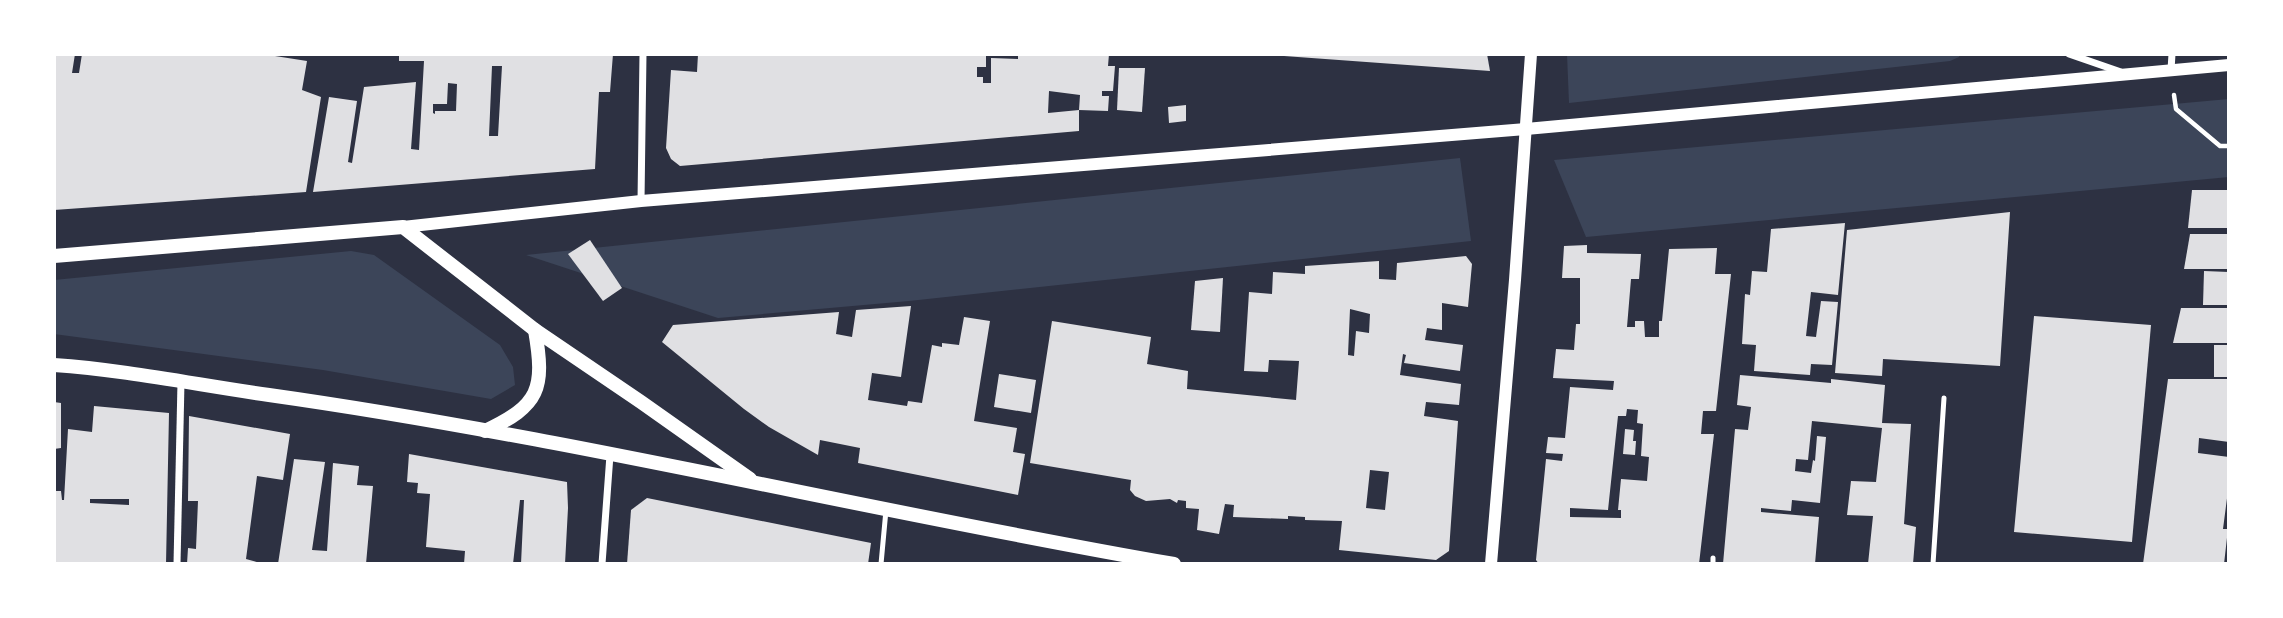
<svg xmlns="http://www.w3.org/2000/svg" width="2283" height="618" viewBox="0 0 2283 618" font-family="Helvetica,sans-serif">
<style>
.green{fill:#3c4559}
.building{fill:#e0e0e3;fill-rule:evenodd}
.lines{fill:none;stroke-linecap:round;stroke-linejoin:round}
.path{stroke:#fff;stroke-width:4.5}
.service{stroke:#fff;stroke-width:5}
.minor{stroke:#fff;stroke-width:7}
.tertiary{stroke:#fff;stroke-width:12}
.secondary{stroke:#fff;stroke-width:14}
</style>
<rect width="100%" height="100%" fill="#2d3142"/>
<g class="green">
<path d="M1567,54H1960L1959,57L1950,61L1569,103Z"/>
<path d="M2229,99V177L1586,237L1554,160Z"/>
<path d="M1460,158L1471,241L909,301L718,318L526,255Z"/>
<path d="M351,251L374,255L500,345L513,367L515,385L491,399L323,370L54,334V280Z"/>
</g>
<g class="building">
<path d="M54,54H75L72,73H79L82,54H275V56L307,61L302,90L321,97L306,192L54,210Z"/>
<path d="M399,54H613L610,92H599L595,169L313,192L329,97L357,101L348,162L352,163L364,87L416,82L411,149L419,150L424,61H399ZM492,66H502L498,136H489ZM448,83L457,84L456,111H435V114L433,113V104H447Z"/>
<path d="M698,54L986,56V67H977V77H983V83H991V58L1018,59V54H1109L1108,66H1115L1113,91H1102V96H1109L1108,111L1079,110L1080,95L1049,91L1048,113L1079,110V131L680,166L671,159L666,148L671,70L697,72Z"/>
<path d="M1284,54H1487L1490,71L1284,56Z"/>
<path d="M1119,68H1145L1142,112L1117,110Z"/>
<path d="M1186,105V121L1169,123L1168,107Z"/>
<path d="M2192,190H2229V228H2188Z"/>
<path d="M2010,212L2000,366L1883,359L1882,376L1835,373L1847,230Z"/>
<path d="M1845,223L1838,295L1811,292L1806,336L1816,337L1821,301L1838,302L1832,365L1811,364L1810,375L1754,371L1756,345L1742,344L1745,294L1750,295L1752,271L1767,272L1771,229Z"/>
<path d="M2190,234H2229L2227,269H2184Z"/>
<path d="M590,240L622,288L603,301L568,254Z"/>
<path d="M1587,245V253L1641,254L1639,279H1631L1627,327H1635V321H1644L1645,337H1659V321H1662L1669,249L1717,248L1715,274H1731L1716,411H1703L1701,434H1714L1699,564H1539L1536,560L1546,459L1562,461L1563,454L1546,453L1548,437L1565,438L1570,387L1613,390L1614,381L1553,378L1556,349L1574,350L1576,324H1580V278H1562L1564,246ZM1627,409L1638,410L1637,423L1643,424L1641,456L1649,457L1647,481L1621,479L1618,510H1621V518L1570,517V508L1608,510L1618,416H1626Z"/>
<path d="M1466,256L1472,264L1468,307L1442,303V330L1427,328L1425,340L1463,345L1460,371L1404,363L1406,355L1403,354L1400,375L1461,384L1459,405L1426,402L1424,416L1458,421L1449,551L1436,560L1339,550L1342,521L1305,520V517L1288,516V519L1233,517L1234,505L1225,504L1219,534L1197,530L1199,509L1186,508V501L1178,500L1177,503L1170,499L1146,501L1135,496L1130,490L1131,480L1030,463L1052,321L1151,337L1147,364L1188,371L1187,389L1296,400L1299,361L1269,360L1268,372L1244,371L1249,292L1272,294L1273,272L1305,274V266L1379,261V279L1396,280L1397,263ZM1350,309L1370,314L1369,333L1356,331L1354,356L1348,355ZM1370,470L1389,472L1385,510L1366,508Z"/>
<path d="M2204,271L2229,272V305H2203Z"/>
<path d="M1223,278L1220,332L1191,330L1195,281Z"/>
<path d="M911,306L901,377L872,373L868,400L907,406L908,401L922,403L932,345L942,347V343L959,345L964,317L990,321L974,421L1017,428L1013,452L1025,454L1018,495L858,463L860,448L820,440L818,455L769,427L744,409L662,342L673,325L839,312L836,334L852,337L856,310Z"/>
<path d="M2181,308H2229V343H2173Z"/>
<path d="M2034,316L2151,325L2132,542L2014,532Z"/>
<rect x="2214" y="345" width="15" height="32"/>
<path d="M999,374L1036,380L1031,413L994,407Z"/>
<path d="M1740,375L1831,383V379L1885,385L1882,423L1911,424L1904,524L1916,527L1913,564H1868L1873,516L1847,515L1851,481L1876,482L1882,428L1812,421L1808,460L1796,459L1795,471L1811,473L1813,460L1815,461L1817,436L1826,437L1820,503L1792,500L1791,511L1761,508V512L1819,517L1815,564H1723L1735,429L1748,430L1751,407L1737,405Z"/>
<path d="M2168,379H2229V442L2199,438L2198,453L2229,457V483L2223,529H2228L2224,564H2143Z"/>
<path d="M54,402L61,403V448L54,449Z"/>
<path d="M94,406L169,413L166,564H54V491H61L62,500H64L68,429L92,432ZM90,499H129V505L90,503Z"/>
<path d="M189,416L290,434L283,480L257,476L246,559L264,564H187L188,548L196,549L198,501H188Z"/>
<path d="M1625,429L1634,430L1633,441H1636L1635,455L1623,454Z"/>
<path d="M409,454L567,482L568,508L565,564H521L524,500H520L513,564H464L465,551L426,547L430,494L417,493L418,483L407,482Z"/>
<path d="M294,459L325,462L312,550L327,551L333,463L359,466L357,485L373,486L366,564H278Z"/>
<path d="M647,498L871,543L868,564H627L631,510Z"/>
</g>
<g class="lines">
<path class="path" d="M2174,95L2176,109L2220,146H2229"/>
<g class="service">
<path d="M881,564L886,510"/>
<path d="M1713,564V558"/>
<path d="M1933,564L1944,398"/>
</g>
<g class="minor">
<path d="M2069,54L2121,72"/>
<path d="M2171,70L2172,54"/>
<path d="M641,201L643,54"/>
<path d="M177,564L181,382"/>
<path d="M602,564L610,455"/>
</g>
<g class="tertiary">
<path d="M403,227L641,201L1526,129L2229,65"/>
<path d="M1491,564L1515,280L1531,54"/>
</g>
<g class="secondary">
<path d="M54,256L403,227L535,330L641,402L750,479"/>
<path d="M54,365C126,370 198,385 269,395C573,438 872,512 1174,564"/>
<path d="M485,431C540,405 545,389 535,330"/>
</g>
</g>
<rect width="2283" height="618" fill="none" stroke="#ffffff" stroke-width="112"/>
</svg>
